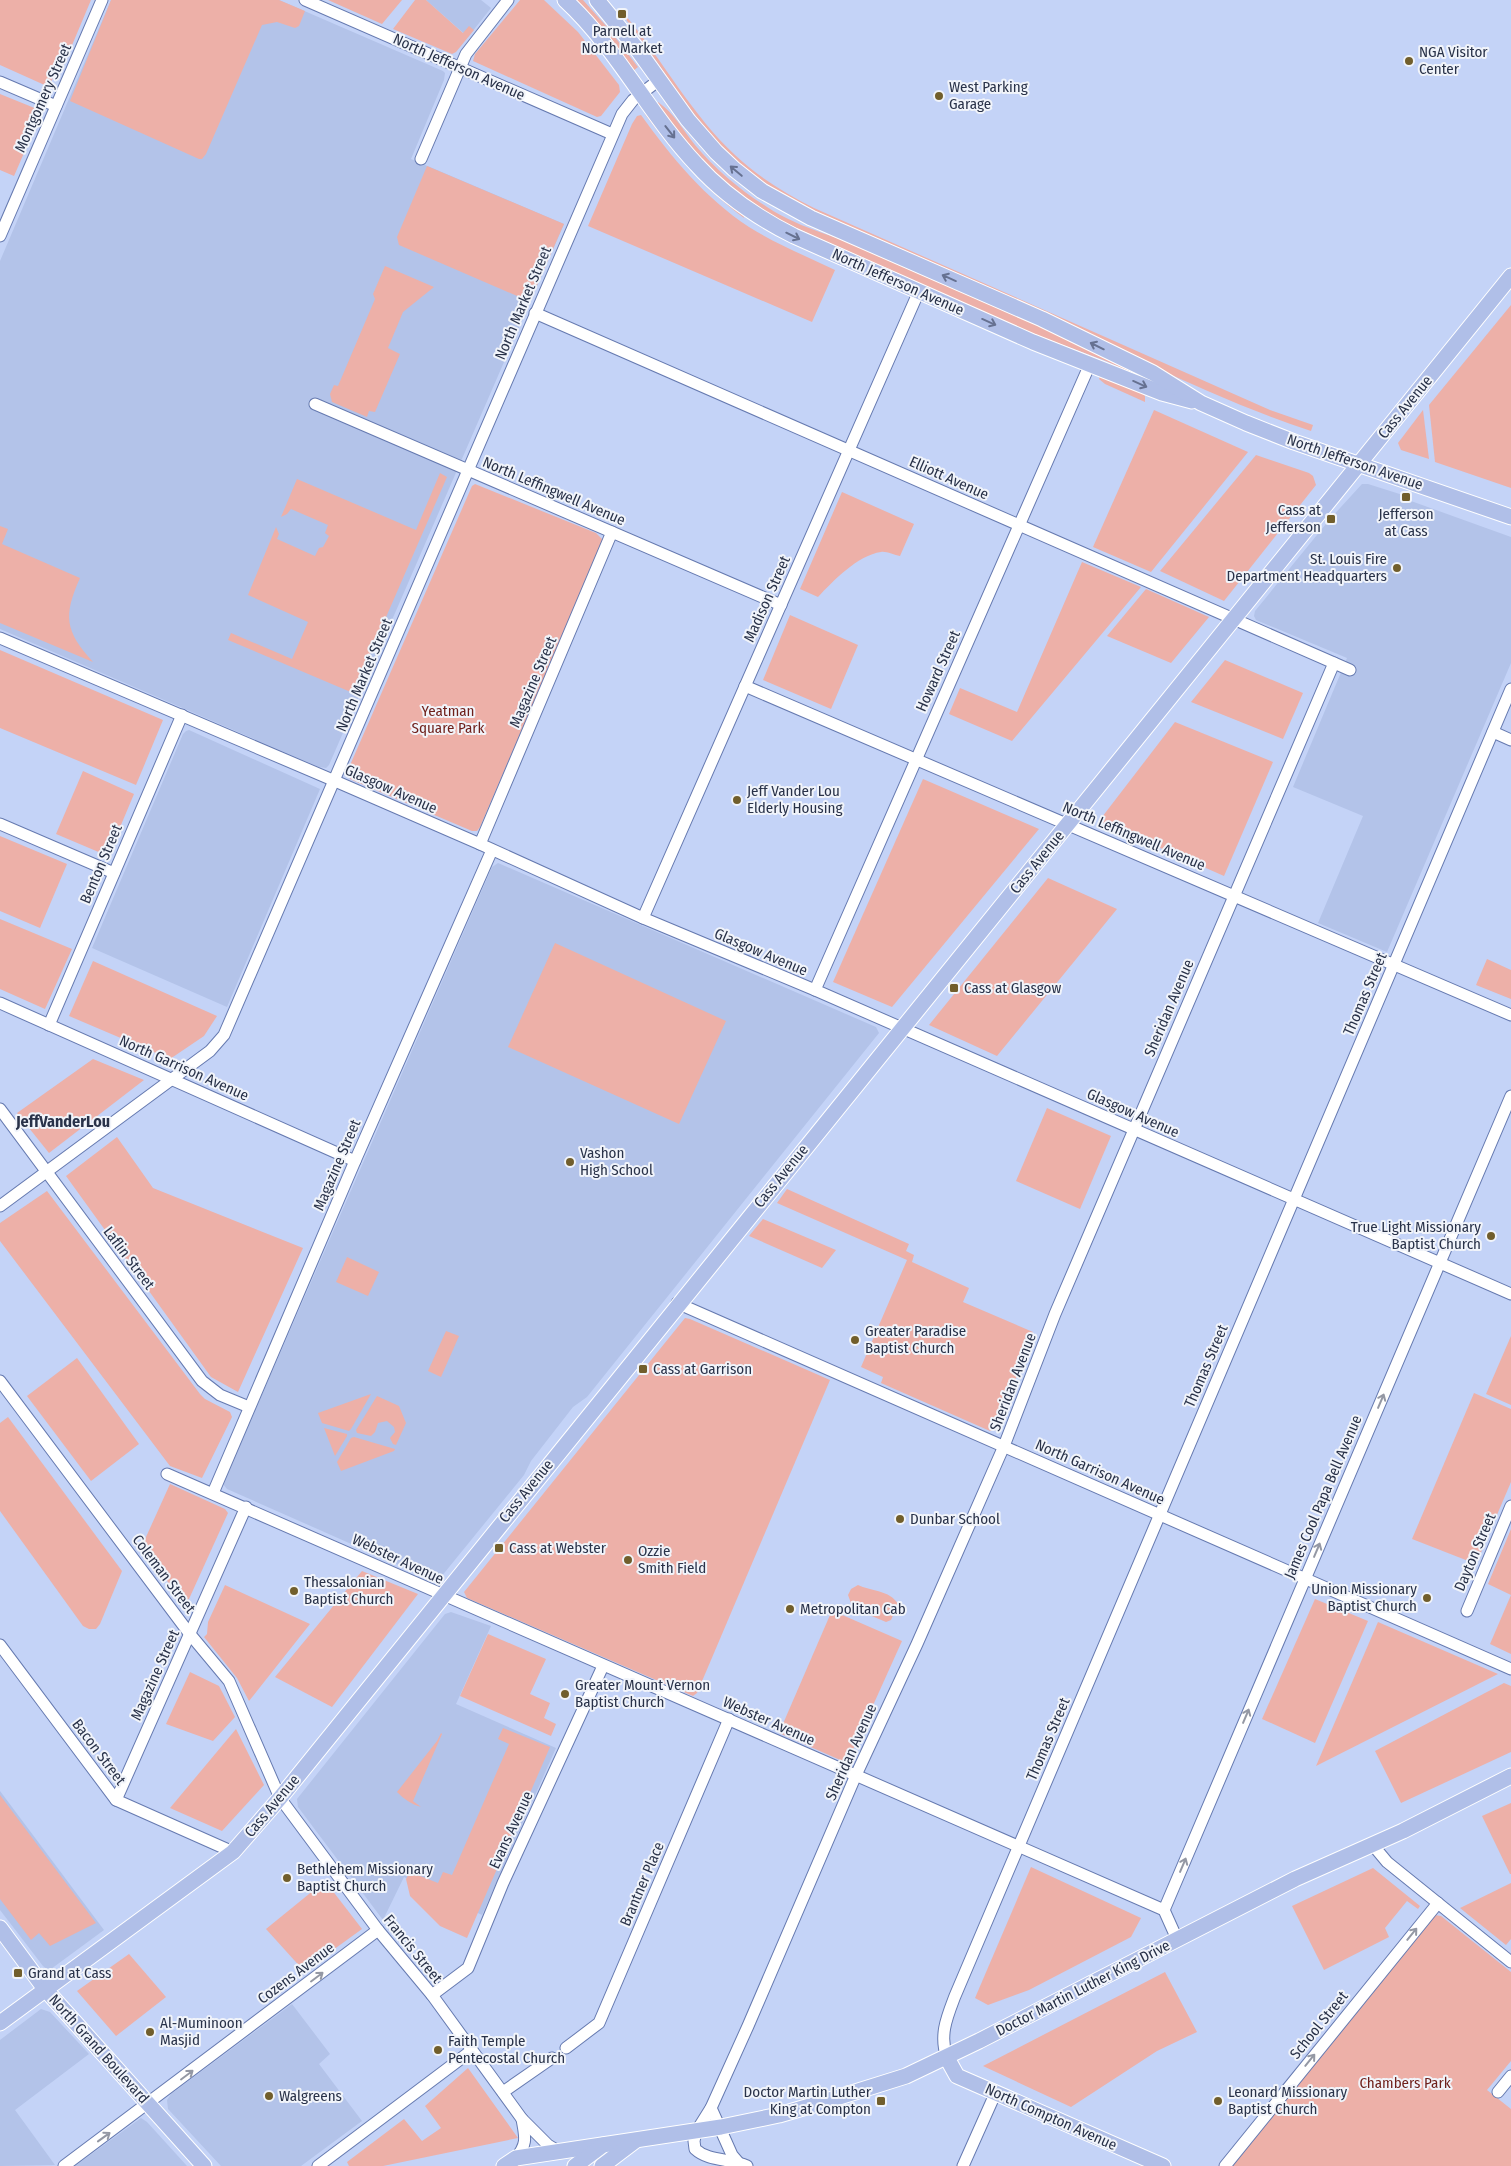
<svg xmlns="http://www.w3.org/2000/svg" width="1511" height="2166" viewBox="0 0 1511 2166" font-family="'Fira Sans Condensed',sans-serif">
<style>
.built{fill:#b3c3e9}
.green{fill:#edb0a8}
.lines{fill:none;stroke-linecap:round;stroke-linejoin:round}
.minor-casing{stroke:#667ab0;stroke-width:13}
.major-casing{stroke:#fff;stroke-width:17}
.minor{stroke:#fff;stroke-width:11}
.major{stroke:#b0bfe8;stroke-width:15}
.oneway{stroke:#667191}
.oneway2{stroke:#9498a4}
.poi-dot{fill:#715e2c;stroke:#f1f4fa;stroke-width:2}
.labels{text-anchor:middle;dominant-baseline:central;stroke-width:4;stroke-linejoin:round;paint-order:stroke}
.poi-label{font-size:15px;fill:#293249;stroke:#f1f4fa;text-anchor:start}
.street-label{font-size:15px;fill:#293249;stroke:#f1f4fa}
.park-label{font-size:15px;fill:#6e1f1a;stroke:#f1f4fa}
.neighbourhood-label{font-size:16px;font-weight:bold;fill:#293249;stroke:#f1f4fa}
</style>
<rect width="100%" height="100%" fill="#c4d3f7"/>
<g class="built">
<path d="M111,0H279L443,71L445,73L444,80L411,159L564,224L329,765L326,768L319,767L0,629V261Z"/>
<path d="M426,0H481L491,8L468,37Z"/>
<path d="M1362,484H1368L1406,496L1411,501L1511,537V663L1387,952L1318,923L1363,816L1293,787L1347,658L1256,620L1254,616L1255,611L1330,519Z"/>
<path d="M189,730L320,789L227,1007L92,948L183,734L186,731Z"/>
<path d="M498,863L876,1027L879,1033L587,1397L573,1407L531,1461L524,1475L441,1577L435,1581L227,1489L223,1484L492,867Z"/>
<path d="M451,1612L491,1626L456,1704L556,1748L482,1915L404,1877L383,1920L298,1807L297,1799L445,1614Z"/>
<path d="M0,1791L104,1930L51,1969L48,1970L43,1966L0,1910Z"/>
<path d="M292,2004L330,2054L319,2064L362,2121L301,2166H221L168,2109L167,2100L171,2094Z"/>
<path d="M41,2009L50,2012L89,2054L15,2110L55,2165L0,2166V2040Z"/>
<path d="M141,2118L147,2122L187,2166H75Z"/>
</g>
<g class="green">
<path d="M0,0H91L62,69L57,68L49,87L0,65Z"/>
<path d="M111,0H279L305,11L299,26L295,28L277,22L262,25L206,154L202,159H199L70,101Z"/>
<path d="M328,0H402L382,24Z"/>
<path d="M415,0H426L463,33L469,26L474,30L456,52L452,54L393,29Z"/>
<path d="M520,0H544L578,32L619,85L620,92L601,116L597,117L473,61L475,54Z"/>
<path d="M574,0H583L608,28L638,67L633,71Z"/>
<path d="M626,16C663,61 692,115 735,155C758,177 785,193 814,208L1270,410L1313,425L1311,431C1194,392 1081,330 969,279C931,262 893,246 856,229C814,211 773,193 738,162C693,122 662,65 624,17Z"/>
<path d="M0,94L37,109L41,114L14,176L0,170Z"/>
<path d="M658,102C674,113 683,130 695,145C715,169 740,190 767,207C802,230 843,238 882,255C972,295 1062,336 1151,378L1150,381L1106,361L1028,332L772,217L735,192L694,153L657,104Z"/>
<path d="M644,113L743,213L744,218C701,186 676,155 644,113Z"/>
<path d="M641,115C672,158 705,198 749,227C776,244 806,256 835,270L812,322L588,226L632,124L637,116Z"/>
<path d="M427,166L564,224L531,299H524L399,245L397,237Z"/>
<path d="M385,266L434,287L403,312L388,348L400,354L375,412L369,411L367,417L332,402L330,394L334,385L338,386L375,299L373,294Z"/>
<path d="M1511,305V488L1435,462L1429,405Z"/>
<path d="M1100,376L1106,377L1142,393L1145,396V402L1105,384L1099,379Z"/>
<path d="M1154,410L1248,452L1151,572L1093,547Z"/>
<path d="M1423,410L1429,459L1401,450L1398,443Z"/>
<path d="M1256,455L1309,473L1313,476L1316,485L1224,601L1160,571Z"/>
<path d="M440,473L447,477L353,693L228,640L231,633L292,659L308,622L248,595L276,527L279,534L277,539L315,556L319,548L323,547L329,536L325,533L328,525L291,509L287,514L281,517L297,479L416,530Z"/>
<path d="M475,484L596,533L602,539V544L480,827L477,831H472L352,780L348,777L347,772L472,486Z"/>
<path d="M842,492L914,524L900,556C894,555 886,551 881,552C858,555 833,581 818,597L800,589Z"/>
<path d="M0,526L8,529L2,544L80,578C63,616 65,631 93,662L0,623Z"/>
<path d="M1082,562L1141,587L1012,741L949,714L960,688L1017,712Z"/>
<path d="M1146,589L1209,617L1171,663L1107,636Z"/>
<path d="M790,615L858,645L831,709L763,680Z"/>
<path d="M0,650L163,720L136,785L0,728Z"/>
<path d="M1225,660L1303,693L1283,739L1191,702Z"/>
<path d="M1175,722L1273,762L1224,876L1099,821Z"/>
<path d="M83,771L134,794L108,856L56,834Z"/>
<path d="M923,779L1039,829L892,1007L833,982Z"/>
<path d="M0,836L67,864L40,928L0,911Z"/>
<path d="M1048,878L1117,909L997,1056L929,1025Z"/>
<path d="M0,919L72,949L45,1009L0,989Z"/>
<path d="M555,943L726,1021L679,1124L508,1047Z"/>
<path d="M1487,959L1511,970V999L1476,985Z"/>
<path d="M93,961L217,1016L204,1036L170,1059L69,1016Z"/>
<path d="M93,1059L144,1080L49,1153L17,1113Z"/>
<path d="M1047,1108L1111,1136L1080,1209L1016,1181Z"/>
<path d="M117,1137L153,1188L303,1248L238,1392L211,1377L66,1176Z"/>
<path d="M787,1189L909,1244L906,1251L914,1255L912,1262L969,1288L963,1302L1033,1332L997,1430L990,1431L881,1383L883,1377L861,1367L907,1260L777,1203Z"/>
<path d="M47,1191L200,1394L205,1399L230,1412L232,1417L202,1478L170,1466L0,1241V1223Z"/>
<path d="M763,1219L836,1250L822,1268L749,1236Z"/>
<path d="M347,1257L379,1272L368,1296L336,1282Z"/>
<path d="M685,1318L690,1319L830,1380L697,1693L693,1696L467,1598L464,1592Z"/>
<path d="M446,1331L459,1336L441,1377L428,1371Z"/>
<path d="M1511,1336V1405L1486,1394Z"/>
<path d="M77,1358L139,1444L91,1481L27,1396Z"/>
<path d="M1474,1393L1511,1409V1482L1476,1564L1412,1539Z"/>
<path d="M371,1394L351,1429L349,1431L322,1423L318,1413Z"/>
<path d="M377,1396L399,1406L406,1423L396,1445L393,1444L390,1438L395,1432L394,1427L387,1421L378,1423L375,1432L371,1436L357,1433L356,1430Z"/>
<path d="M8,1417L122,1571L100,1624L96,1629H89L83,1626L0,1511V1423Z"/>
<path d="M324,1428L347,1434V1436L335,1456Z"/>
<path d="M354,1437L395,1449L394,1451L341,1471L337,1462L351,1438Z"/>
<path d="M170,1484L225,1509L228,1513L189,1599L183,1601L141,1548Z"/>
<path d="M1511,1529V1654L1490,1644L1511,1595L1488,1584Z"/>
<path d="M362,1571L418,1594L332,1707L275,1677Z"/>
<path d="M225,1585L310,1624L249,1701L237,1678L204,1637L207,1634L208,1622Z"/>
<path d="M858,1585C870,1591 890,1590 898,1604L891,1620L886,1622L867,1614L859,1607L851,1603L848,1595L851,1589Z"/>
<path d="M1315,1599L1368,1621L1315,1743L1262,1719Z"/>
<path d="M840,1614L902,1641L847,1763L779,1733L830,1615Z"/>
<path d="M1378,1622L1498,1674L1316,1766Z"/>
<path d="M488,1634L546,1659L530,1694L550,1703L544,1718L556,1724L551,1736L460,1696Z"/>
<path d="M190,1672L219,1686L235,1717L213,1741L166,1724Z"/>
<path d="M1504,1683L1511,1686V1752L1401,1803L1375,1751Z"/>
<path d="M503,1728L550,1747L467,1938L440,1926L410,1896L406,1879L410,1872L438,1883L443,1872L452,1875L509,1744L498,1739Z"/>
<path d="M236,1729L264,1785L222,1831L170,1808Z"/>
<path d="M441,1733L442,1734L413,1801L421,1807C411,1804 404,1799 397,1792L437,1741Z"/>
<path d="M0,1795L96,1923L50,1946L39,1933L31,1940L0,1899Z"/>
<path d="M1511,1803V1874H1510L1482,1816Z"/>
<path d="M1031,1867L1141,1918L1131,1937L1029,1990L988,2005L975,1998Z"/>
<path d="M1373,1868L1420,1906L1418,1909L1407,1901L1385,1928L1389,1937L1324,1970L1292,1906Z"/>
<path d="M325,1881L362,1929L304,1971L266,1929Z"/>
<path d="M1511,1883V1939L1506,1945L1460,1908Z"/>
<path d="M1435,1915L1441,1916L1511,1972V2061L1487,2090L1511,2109V2166H1232Z"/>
<path d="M129,1954L166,1997L116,2036L77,1991Z"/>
<path d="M1165,1972L1197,2032L1157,2051L1071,2107L983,2066Z"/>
<path d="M468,2068L518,2138L383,2166H349L347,2162L404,2119L422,2141L441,2128L425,2106Z"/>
</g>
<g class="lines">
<defs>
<g id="minor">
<path d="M305,0L612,134"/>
<path d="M0,82L56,106"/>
<path d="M421,159L466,54L508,0"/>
<path d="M0,236L102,0"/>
<path d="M535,313L1350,670"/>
<path d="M315,404L781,605"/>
<path d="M0,638L335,781L480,844L643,918L815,990L1511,1294"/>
<path d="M745,686L1511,1015"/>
<path d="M1493,732L1511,740"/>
<path d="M0,824L114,873"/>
<path d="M480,844L612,532"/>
<path d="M643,918L919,291"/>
<path d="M815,990L1090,364"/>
<path d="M0,1003L355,1161"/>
<path d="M49,1025L182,715"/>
<path d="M0,1109L202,1381L220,1395L249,1407"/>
<path d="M0,1206L210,1051L224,1035L622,114L633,100L659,80"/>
<path d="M677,1303L1511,1669"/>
<path d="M0,1381L189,1633L229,1681L280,1798L378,1930L432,1995L522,2119L548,2145L558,2151"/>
<path d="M167,1474L1164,1910L1177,1939"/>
<path d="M213,1493L355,1161L492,850"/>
<path d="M1467,1611L1511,1506"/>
<path d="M0,1645L116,1800L233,1852"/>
<path d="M116,1800L246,1507"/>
<path d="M1372,1844L1387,1862L1511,1962"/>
<path d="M1164,1910L1511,1096"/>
<path d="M432,1995L468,1968L503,1883L603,1666"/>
<path d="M566,2048L599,2023L729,1719"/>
<path d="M947,2058C939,2035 947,2017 955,1996L1511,689"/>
<path d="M503,2092L552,2058"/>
<path d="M1498,2092L1511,2076"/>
<path d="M711,2108L732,2155L738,2162"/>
<path d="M516,2158C528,2143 525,2137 522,2119"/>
<path d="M64,2166L378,1930"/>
<path d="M318,2166L471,2051"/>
<path d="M747,2166C730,2158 709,2162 695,2149L694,2141L696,2132L711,2108L748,2026L856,1775L917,1644L1004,1446L1055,1314L1334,663"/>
<path d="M963,2166L996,2092"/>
<path d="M1225,2166L1438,1903"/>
</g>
<g id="major">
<path d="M565,0C617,48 648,113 696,164C723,194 758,218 794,236L1033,342L1162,393L1192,401"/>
<path d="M597,0L637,49L688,120L716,152L734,169L762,191L811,218L1042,319L1153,373L1201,403L1246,423L1294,442L1511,517"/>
<path d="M0,1928L45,1989L204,2166"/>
<path d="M0,2023L233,1852L280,1798C688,1289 1100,783 1511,276"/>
<path d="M947,2058L957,2076L1163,2166"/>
<path d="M504,2166L516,2158L721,2127L779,2115L820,2103L906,2076L979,2041L1295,1879L1403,1831L1511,1776"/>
<path d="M575,2166L603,2145"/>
<path d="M602,2166L635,2141"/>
</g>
</defs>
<use href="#minor" class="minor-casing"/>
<use href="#major" class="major-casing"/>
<use href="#minor" class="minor"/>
<use href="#major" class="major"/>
</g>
<defs><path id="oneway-shaft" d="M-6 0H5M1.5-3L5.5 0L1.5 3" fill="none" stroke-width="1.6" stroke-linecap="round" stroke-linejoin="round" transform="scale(1.25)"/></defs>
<g class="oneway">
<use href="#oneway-shaft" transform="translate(670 132) rotate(52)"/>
<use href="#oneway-shaft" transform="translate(736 171) rotate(-140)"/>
<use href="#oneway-shaft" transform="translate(793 236) rotate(26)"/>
<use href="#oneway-shaft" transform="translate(949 278) rotate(-156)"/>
<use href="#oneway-shaft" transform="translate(989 322) rotate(24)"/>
<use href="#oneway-shaft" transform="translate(1097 346) rotate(-154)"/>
<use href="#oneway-shaft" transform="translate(1140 384) rotate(24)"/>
</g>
<g class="oneway2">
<use href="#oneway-shaft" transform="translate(1381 1401) rotate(-67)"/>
<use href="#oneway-shaft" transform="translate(1317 1550) rotate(-67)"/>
<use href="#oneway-shaft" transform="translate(1246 1716) rotate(-67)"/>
<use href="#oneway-shaft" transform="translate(1183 1865) rotate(-67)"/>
<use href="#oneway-shaft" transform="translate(1412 1934) rotate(-51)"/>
<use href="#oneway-shaft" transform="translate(317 1977) rotate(-37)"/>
<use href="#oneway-shaft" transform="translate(1310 2060) rotate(-51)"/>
<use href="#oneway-shaft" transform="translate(187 2075) rotate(-37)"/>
<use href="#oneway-shaft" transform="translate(104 2137) rotate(-36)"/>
</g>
<g class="poi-dot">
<rect x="617" y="9" width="10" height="10" rx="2.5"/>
<circle cx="1409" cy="61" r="5"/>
<circle cx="939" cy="96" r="5"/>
<rect x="1401" y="492" width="10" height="10" rx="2.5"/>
<rect x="1326" y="514" width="10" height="10" rx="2.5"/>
<circle cx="1397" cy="568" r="5"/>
<circle cx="737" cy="800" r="5"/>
<rect x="949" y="983" width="10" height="10" rx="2.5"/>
<circle cx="570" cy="1162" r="5"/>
<circle cx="1491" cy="1236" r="5"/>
<circle cx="855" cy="1340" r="5"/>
<rect x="638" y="1364" width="10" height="10" rx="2.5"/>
<circle cx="900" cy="1519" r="5"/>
<rect x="494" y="1543" width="10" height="10" rx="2.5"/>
<circle cx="628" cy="1560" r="5"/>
<circle cx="294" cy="1591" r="5"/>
<circle cx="1427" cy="1598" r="5"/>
<circle cx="790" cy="1609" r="5"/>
<circle cx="565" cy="1694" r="5"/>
<circle cx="287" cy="1878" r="5"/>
<rect x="13" y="1968" width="10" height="10" rx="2.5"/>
<circle cx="150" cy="2032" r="5"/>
<circle cx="438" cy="2050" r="5"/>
<circle cx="269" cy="2096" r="5"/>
<rect x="876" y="2096" width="10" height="10" rx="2.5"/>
<circle cx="1218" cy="2101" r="5"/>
</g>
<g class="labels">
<g class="poi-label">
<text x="622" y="31" text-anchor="middle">Parnell at<tspan x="622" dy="17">North Market</tspan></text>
<text x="1419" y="52">NGA Visitor<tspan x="1419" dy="17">Center</tspan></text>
<text x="949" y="87">West Parking<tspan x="949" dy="17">Garage</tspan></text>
<text x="1321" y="510" text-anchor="end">Cass at<tspan x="1321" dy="17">Jefferson</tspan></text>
<text x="1406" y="514" text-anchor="middle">Jefferson<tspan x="1406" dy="17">at Cass</tspan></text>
<text x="1387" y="559" text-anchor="end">St. Louis Fire<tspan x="1387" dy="17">Department Headquarters</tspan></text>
<text x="747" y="791">Jeff Vander Lou<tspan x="747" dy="17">Elderly Housing</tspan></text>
<text x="964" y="988">Cass at Glasgow</text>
<text x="580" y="1153">Vashon<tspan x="580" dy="17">High School</tspan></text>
<text x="1481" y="1227" text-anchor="end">True Light Missionary<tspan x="1481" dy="17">Baptist Church</tspan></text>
<text x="865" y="1331">Greater Paradise<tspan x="865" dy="17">Baptist Church</tspan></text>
<text x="653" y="1369">Cass at Garrison</text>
<text x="910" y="1519">Dunbar School</text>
<text x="509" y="1548">Cass at Webster</text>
<text x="638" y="1551">Ozzie<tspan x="638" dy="17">Smith Field</tspan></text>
<text x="304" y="1582">Thessalonian<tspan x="304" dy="17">Baptist Church</tspan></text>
<text x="1417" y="1589" text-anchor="end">Union Missionary<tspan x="1417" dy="17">Baptist Church</tspan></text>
<text x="800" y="1609">Metropolitan Cab</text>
<text x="575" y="1685">Greater Mount Vernon<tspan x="575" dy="17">Baptist Church</tspan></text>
<text x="297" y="1869">Bethlehem Missionary<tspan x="297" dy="17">Baptist Church</tspan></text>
<text x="28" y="1973">Grand at Cass</text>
<text x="160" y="2023">Al-Muminoon<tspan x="160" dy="17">Masjid</tspan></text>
<text x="448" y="2041">Faith Temple<tspan x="448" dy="17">Pentecostal Church</tspan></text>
<text x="871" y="2092" text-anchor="end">Doctor Martin Luther<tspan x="871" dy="17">King at Compton</tspan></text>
<text x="1228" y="2092">Leonard Missionary<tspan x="1228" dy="17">Baptist Church</tspan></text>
<text x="279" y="2096">Walgreens</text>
</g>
<g class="street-label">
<text transform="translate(459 67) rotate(24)">North Jefferson Avenue</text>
<text transform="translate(43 98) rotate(-66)">Montgomery Street</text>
<text transform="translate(898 282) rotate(24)">North Jefferson Avenue</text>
<text transform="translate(523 303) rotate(-67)">North Market Street</text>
<text transform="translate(1405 407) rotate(-51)">Cass Avenue</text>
<text transform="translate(1355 462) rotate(19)">North Jefferson Avenue</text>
<text transform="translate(949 478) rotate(24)">Elliott Avenue</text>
<text transform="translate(554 491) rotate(23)">North Leffingwell Avenue</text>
<text transform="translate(767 599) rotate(-66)">Madison Street</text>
<text transform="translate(938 671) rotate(-66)">Howard Street</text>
<text transform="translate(364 675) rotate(-67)">North Market Street</text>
<text transform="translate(533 682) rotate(-67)">Magazine Street</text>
<text transform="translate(391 789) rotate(24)">Glasgow Avenue</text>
<text transform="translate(1134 836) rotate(23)">North Leffingwell Avenue</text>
<text transform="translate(1037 862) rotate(-51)">Cass Avenue</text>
<text transform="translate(101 864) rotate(-67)">Benton Street</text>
<text transform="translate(761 952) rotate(23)">Glasgow Avenue</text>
<text transform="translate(1365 994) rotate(-67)">Thomas Street</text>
<text transform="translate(1169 1008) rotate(-67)">Sheridan Avenue</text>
<text transform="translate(184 1068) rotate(24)">North Garrison Avenue</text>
<text transform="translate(1133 1113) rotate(24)">Glasgow Avenue</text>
<text transform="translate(337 1165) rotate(-67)">Magazine Street</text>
<text transform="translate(781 1176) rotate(-51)">Cass Avenue</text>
<text transform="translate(129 1258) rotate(53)">Laflin Street</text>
<text transform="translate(1206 1366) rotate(-67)">Thomas Street</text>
<text transform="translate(1013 1382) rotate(-69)">Sheridan Avenue</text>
<text transform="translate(1100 1472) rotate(24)">North Garrison Avenue</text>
<text transform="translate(526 1491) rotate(-51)">Cass Avenue</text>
<text transform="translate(1323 1497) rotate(-67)">James Cool Papa Bell Avenue</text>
<text transform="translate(1475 1552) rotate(-67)">Dayton Street</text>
<text transform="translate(398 1559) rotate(25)">Webster Avenue</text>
<text transform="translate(164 1574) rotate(53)">Coleman Street</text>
<text transform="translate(155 1675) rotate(-66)">Magazine Street</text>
<text transform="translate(769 1721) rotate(24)">Webster Avenue</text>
<text transform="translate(1048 1739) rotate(-67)">Thomas Street</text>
<text transform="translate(99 1752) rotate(53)">Bacon Street</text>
<text transform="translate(851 1752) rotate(-66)">Sheridan Avenue</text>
<text transform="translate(272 1806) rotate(-50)">Cass Avenue</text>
<text transform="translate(511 1830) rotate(-65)">Evans Avenue</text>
<text transform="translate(642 1884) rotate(-67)">Brantner Place</text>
<text transform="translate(413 1949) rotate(51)">Francis Street</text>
<text transform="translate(296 1973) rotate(-37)">Cozens Avenue</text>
<text transform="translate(1083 1988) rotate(-27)">Doctor Martin Luther King Drive</text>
<text transform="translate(1319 2025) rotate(-51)">School Street</text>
<text transform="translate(99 2049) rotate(48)">North Grand Boulevard</text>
<text transform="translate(1051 2117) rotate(24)">North Compton Avenue</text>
</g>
<g class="park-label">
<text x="448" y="711">Yeatman<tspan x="448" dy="17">Square Park</tspan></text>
<text x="1405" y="2083">Chambers Park</text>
</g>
<g class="neighbourhood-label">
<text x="63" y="1121">JeffVanderLou</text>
</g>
</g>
</svg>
